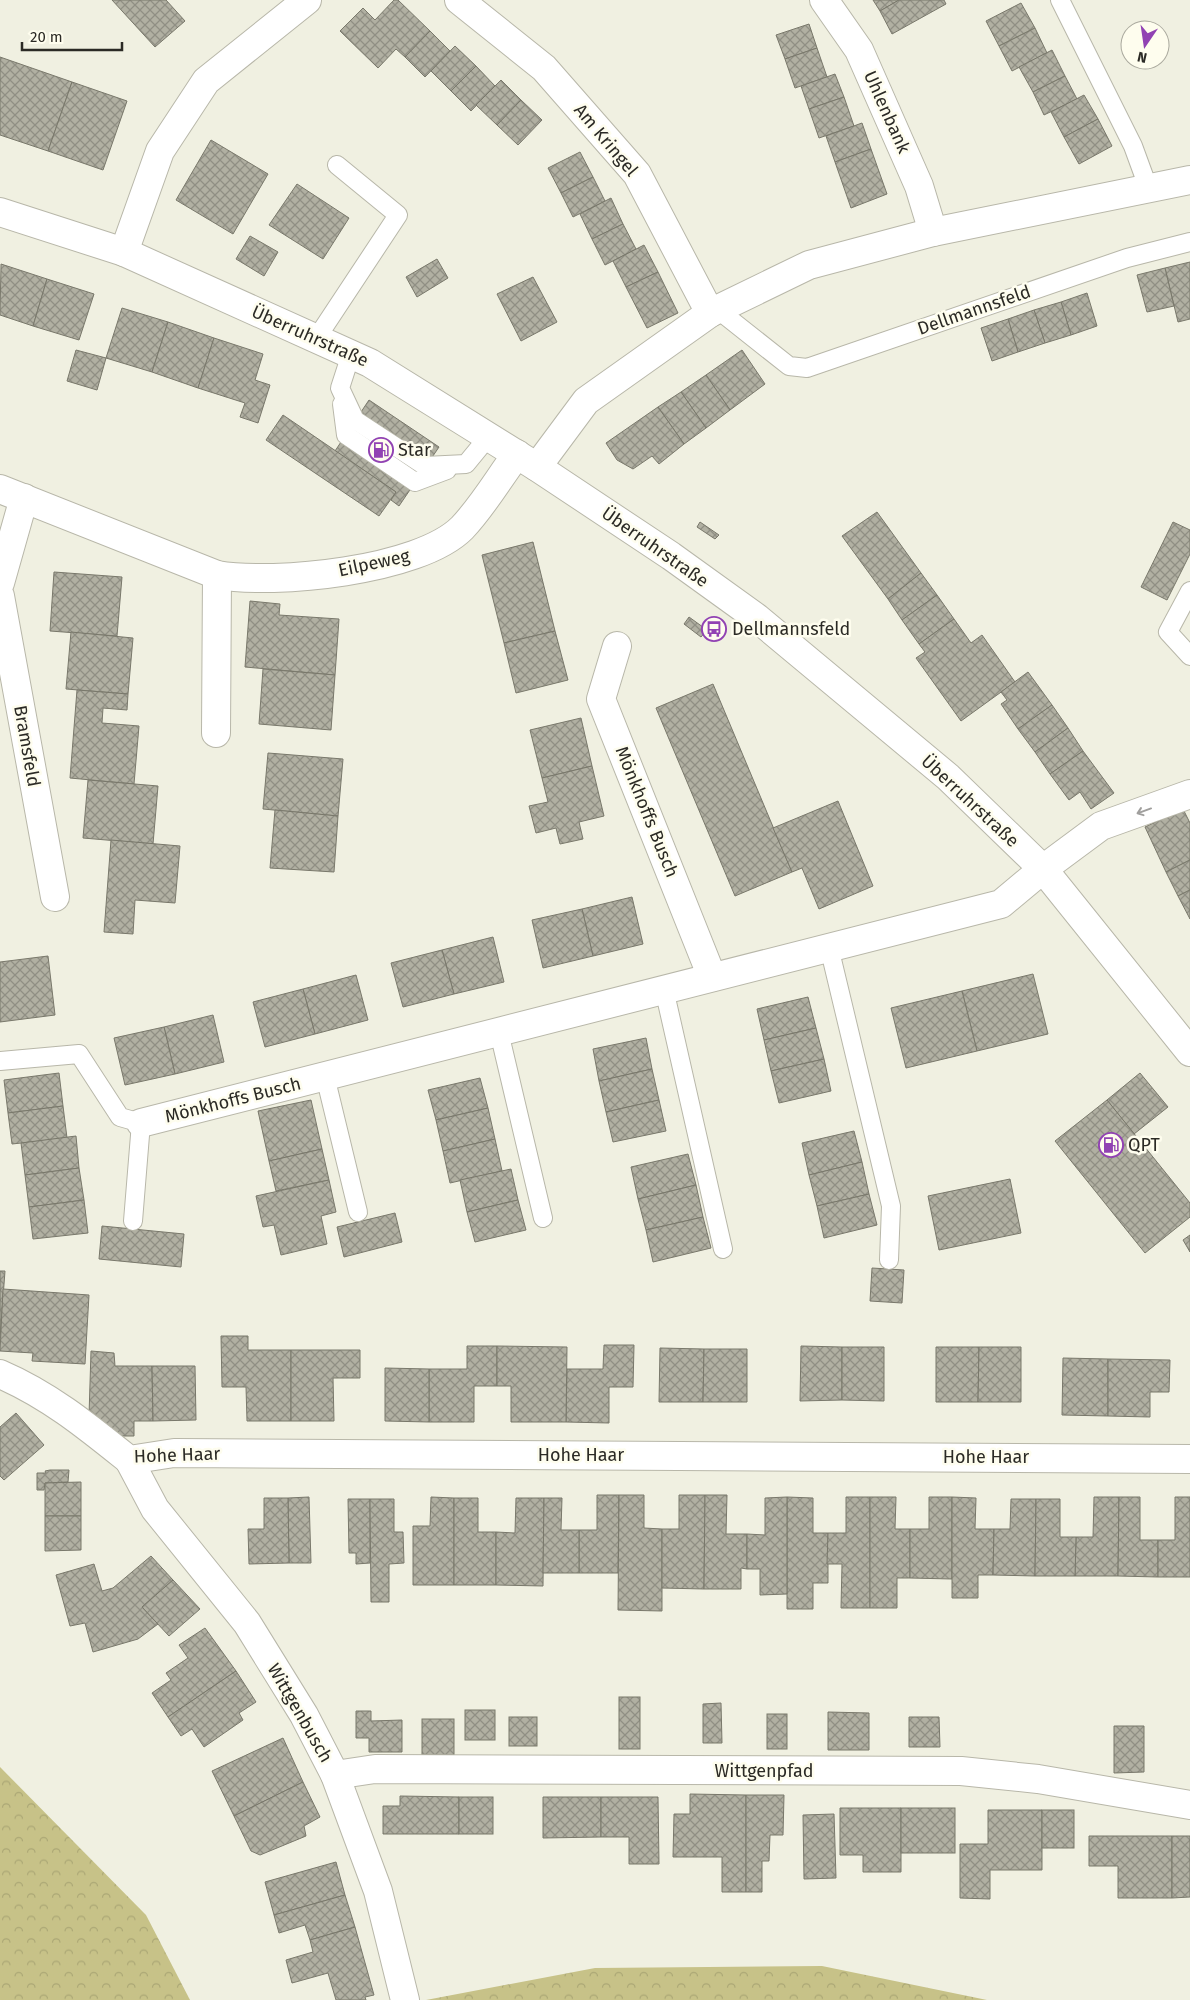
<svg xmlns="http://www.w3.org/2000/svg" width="1190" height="2000" viewBox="0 0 1190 2000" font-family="'Fira Sans',sans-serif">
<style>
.forest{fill:url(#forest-crowns)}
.building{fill:url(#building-cross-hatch);stroke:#79786b}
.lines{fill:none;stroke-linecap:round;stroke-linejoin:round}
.service-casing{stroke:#b8b7a9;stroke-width:20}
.minor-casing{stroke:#b8b7a9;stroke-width:30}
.secondary-casing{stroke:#b8b7a9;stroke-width:30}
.service{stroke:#fff;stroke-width:18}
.minor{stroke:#fff;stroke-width:28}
.secondary{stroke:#fff;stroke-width:28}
.oneway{stroke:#a09f9d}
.labels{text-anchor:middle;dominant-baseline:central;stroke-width:5;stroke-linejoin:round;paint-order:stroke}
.street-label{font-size:18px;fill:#2b2a25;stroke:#fefdee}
.poi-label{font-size:18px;fill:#2b2a25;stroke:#fefdee;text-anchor:start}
</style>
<defs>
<pattern id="forest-crowns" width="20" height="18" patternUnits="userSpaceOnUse" patternTransform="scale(1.25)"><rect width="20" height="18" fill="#c7c288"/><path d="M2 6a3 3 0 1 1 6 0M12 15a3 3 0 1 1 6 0" fill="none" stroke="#aba775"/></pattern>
<pattern id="building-cross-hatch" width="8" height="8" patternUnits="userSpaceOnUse" patternTransform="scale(1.25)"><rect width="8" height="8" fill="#b1b0a2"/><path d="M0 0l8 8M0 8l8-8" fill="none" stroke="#908f84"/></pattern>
</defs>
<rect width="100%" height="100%" fill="#f0f0e1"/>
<g class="forest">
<path d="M0,1767L146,1915L190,2000H0Z"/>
<path d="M822,1966L987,2000H426L595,1968Z"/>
</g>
<g class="building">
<path d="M112,0H166L185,21L155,47Z"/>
<path d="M394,0H398L430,31L405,57L396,49L378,68L340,31L363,8L375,20Z"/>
<path d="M873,0H899L880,11Z"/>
<path d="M899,0H944L946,4L892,34L880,11Z"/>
<path d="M1021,3L1035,28L999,46L986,21Z"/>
<path d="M809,24L817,48L785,59L776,35Z"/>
<path d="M1035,28L1047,53L1012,71L999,46Z"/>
<path d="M430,31L450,51L425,77L405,57Z"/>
<path d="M455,46L476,66L451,91L431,71Z"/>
<path d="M817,48L827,77L795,88L785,59Z"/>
<path d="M1052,50L1065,76L1033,92L1019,67Z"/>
<path d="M0,57L72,82L48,151L0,135Z"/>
<path d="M476,66L495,86L471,111L451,91Z"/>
<path d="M835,74L844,97L809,109L801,86Z"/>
<path d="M1065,76L1077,99L1044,115L1033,92Z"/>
<path d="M501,80L521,100L497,125L476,105Z"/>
<path d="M72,82L127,101L103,170L48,151Z"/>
<path d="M1084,95L1098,119L1064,137L1051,112Z"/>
<path d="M844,97L854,126L819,138L809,109Z"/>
<path d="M521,100L542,120L518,145L497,125Z"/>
<path d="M1098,119L1112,146L1079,164L1064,137Z"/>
<path d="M862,123L871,149L835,162L826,136Z"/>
<path d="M211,140L268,174L233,234L176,200Z"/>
<path d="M871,149L887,194L851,208L835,162Z"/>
<path d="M580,152L593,177L561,193L548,168Z"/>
<path d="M593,177L605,201L573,217L561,193Z"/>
<path d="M297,184L349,218L323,259L269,225Z"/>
<path d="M611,198L623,224L592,239L580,214Z"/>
<path d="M623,224L636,249L605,265L592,239Z"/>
<path d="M250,236L278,252L264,276L236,259Z"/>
<path d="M644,245L658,272L626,287L613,261Z"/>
<path d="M437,259L448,278L417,297L406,277Z"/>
<path d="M1190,262V319L1178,322L1165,268Z"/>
<path d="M1,264L47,279L33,326L0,315Z"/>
<path d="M1165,268L1174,306L1147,312L1137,275Z"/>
<path d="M658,272L678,313L647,328L626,287Z"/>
<path d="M533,277L557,322L521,341L497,294Z"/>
<path d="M47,279L94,294L79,340L33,326Z"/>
<path d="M1087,293L1097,326L1071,335L1061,302Z"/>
<path d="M1061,302L1071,335L1045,343L1034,310Z"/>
<path d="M122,308L168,322L152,372L106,358Z"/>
<path d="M1034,310L1045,343L1018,352L1008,319Z"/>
<path d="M1008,319L1018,352L992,361L981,328Z"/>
<path d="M168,322L214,338L198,388L152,372Z"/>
<path d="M214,338L263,354L255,380L270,385L258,423L240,417L245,403L198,388Z"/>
<path d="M76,350L106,358L97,390L67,381Z"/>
<path d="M742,350L765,384L730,410L706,375Z"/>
<path d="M706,375L730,410L706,428L681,392Z"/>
<path d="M681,392L706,428L684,444L658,407Z"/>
<path d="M369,400L439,447L399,506L391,500L396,492L335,451Z"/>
<path d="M658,407L684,444L659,464L652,456L633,469L617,460L606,443Z"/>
<path d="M283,415L396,492L379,516L266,440Z"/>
<path d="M877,512L921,573L888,599L842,536Z"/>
<path d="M700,522L719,535L715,539L697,527Z"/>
<path d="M1173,522L1190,530V554L1167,600L1141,587Z"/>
<path d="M533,542L555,631L504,643L482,555Z"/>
<path d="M54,572L122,577L117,636L50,631Z"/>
<path d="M921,573L937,595L902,620L888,599Z"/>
<path d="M937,595L954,619L919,644L902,620Z"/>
<path d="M250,601L280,604L279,615L339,619L335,675L245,667Z"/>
<path d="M689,617L707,630L701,637L684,624Z"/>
<path d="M954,619L971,643L982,635L1015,682L961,721L916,658L925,652L919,644Z"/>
<path d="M555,631L568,680L516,693L504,643Z"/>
<path d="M71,632L133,638L128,694L66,689Z"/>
<path d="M263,669L335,675L331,730L259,724Z"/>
<path d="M1028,672L1052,705L1018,729L1001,704L1007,700L1001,692Z"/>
<path d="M713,684L792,872L735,896L656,708Z"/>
<path d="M77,690L128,694L127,710L103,708L102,723L139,726L134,784L70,778Z"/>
<path d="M1052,705L1068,728L1035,752L1018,729Z"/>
<path d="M581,718L592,766L542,778L530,730Z"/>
<path d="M1068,728L1083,751L1050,774L1035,752Z"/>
<path d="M1083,751L1114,793L1091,809L1080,792L1069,800L1050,774Z"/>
<path d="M268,753L343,759L338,816L263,809Z"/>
<path d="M592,766L604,816L579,822L583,839L560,844L556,828L536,833L529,806L548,802L542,778Z"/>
<path d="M88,780L158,786L153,844L83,838Z"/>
<path d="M838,801L873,886L819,909L802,868L792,872L773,828Z"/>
<path d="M1183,809L1190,823V860L1166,872L1145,827Z"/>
<path d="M275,810L338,816L334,872L270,868Z"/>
<path d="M111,840L180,846L175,903L135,900L133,934L104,932Z"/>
<path d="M1190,860V890L1178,896L1166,872Z"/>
<path d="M1190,890V919L1178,896Z"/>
<path d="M632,897L643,944L593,956L582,909Z"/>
<path d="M582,909L593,956L543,968L532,920Z"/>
<path d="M493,937L504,982L454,994L442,950Z"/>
<path d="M442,950L454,994L403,1007L391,963Z"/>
<path d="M48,956L55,1015L0,1022V962Z"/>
<path d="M1033,974L1048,1034L977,1051L962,991Z"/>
<path d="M356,975L368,1020L315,1034L303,989Z"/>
<path d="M303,989L315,1034L265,1047L253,1002Z"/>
<path d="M962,991L977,1051L906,1068L891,1008Z"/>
<path d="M808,997L816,1028L764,1040L757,1009Z"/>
<path d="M213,1015L224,1062L175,1074L164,1027Z"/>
<path d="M164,1027L175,1074L125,1085L114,1038Z"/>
<path d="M816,1028L824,1059L771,1071L764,1040Z"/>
<path d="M646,1038L652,1069L599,1081L593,1049Z"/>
<path d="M824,1059L831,1091L779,1103L771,1071Z"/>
<path d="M652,1069L659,1100L606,1112L599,1081Z"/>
<path d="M59,1073L63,1106L8,1113L4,1080Z"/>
<path d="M1140,1073L1168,1107L1134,1134L1107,1100Z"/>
<path d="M480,1078L488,1108L436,1120L428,1090Z"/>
<path d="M311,1100L322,1149L269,1161L258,1111Z"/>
<path d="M659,1100L666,1131L613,1142L606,1112Z"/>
<path d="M1107,1100L1190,1203V1217L1145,1253L1055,1141Z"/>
<path d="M63,1106L67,1138L12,1144L8,1113Z"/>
<path d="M488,1108L495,1139L443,1151L436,1120Z"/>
<path d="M854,1131L862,1162L809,1175L802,1143Z"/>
<path d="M76,1136L79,1168L25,1175L21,1143Z"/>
<path d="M495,1139L502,1171L450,1183L443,1151Z"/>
<path d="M322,1149L329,1180L276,1191L269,1161Z"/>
<path d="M688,1154L696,1185L638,1199L631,1167Z"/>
<path d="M862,1162L869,1194L817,1206L809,1175Z"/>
<path d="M79,1168L84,1200L29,1207L25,1175Z"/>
<path d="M511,1169L518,1200L467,1212L460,1180Z"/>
<path d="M1010,1179L1021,1233L939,1250L928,1196Z"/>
<path d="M329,1180L336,1212L321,1216L327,1244L281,1255L274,1225L263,1227L256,1196Z"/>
<path d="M696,1185L703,1217L646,1230L638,1199Z"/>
<path d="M869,1194L877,1225L824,1238L817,1206Z"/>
<path d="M84,1200L88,1233L33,1239L29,1207Z"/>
<path d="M518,1200L526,1230L475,1242L467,1212Z"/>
<path d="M395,1213L402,1242L344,1257L337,1227Z"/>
<path d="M703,1217L711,1248L653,1262L646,1230Z"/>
<path d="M102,1226L184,1234L181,1267L99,1259Z"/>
<path d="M1190,1235V1252L1183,1240Z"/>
<path d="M872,1268L904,1270L902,1303L870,1301Z"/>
<path d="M0,1271H5L0,1338Z"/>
<path d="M3,1289L89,1295L85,1364L32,1361L33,1353L0,1351Z"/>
<path d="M221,1336H248V1350H291V1421H247L246,1387H222Z"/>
<path d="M604,1345H634L633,1387H609V1423L566,1422L567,1369H603Z"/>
<path d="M467,1346H497V1386H474V1422H429V1369H467Z"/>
<path d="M497,1346L567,1347L566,1422H511V1386H497Z"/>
<path d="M801,1346L842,1347V1400L800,1401Z"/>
<path d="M842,1347H884V1401L842,1400Z"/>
<path d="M936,1347H979L978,1402H936Z"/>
<path d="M979,1347H1021V1402H978Z"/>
<path d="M660,1348L704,1349L703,1402H659Z"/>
<path d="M704,1349H747V1402H703Z"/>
<path d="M291,1350H360V1378H333L334,1421H291Z"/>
<path d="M91,1351L114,1353L115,1366H152L153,1421H134V1436H117L89,1416Z"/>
<path d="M1063,1358L1108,1359V1416L1062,1415Z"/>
<path d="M1108,1359L1170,1360L1169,1392H1150V1417L1108,1416Z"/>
<path d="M152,1366H195L196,1420L153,1421Z"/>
<path d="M385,1368L429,1369V1422L385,1421Z"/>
<path d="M16,1413L44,1445L4,1480L0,1476V1427Z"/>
<path d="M50,1470H69L68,1482L45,1483L44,1490H37V1473H46L45,1471Z"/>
<path d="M81,1482V1516H45V1483Z"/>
<path d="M597,1495H619L618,1573H579V1530H597Z"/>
<path d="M619,1495H644V1528L662,1529V1611L618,1610Z"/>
<path d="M679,1495H705L704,1589L662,1588V1529H679Z"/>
<path d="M705,1495H727L726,1534H747V1569L741,1568V1589H704Z"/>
<path d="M309,1497L311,1563H289L288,1498Z"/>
<path d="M431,1497L454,1498V1585H413V1526H430Z"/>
<path d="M787,1497L813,1498V1533H828V1583H813V1609H787Z"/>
<path d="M787,1497V1594L760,1595V1569H747V1534L765,1535V1498Z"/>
<path d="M846,1497H870V1608H841L842,1564H827L828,1533H846Z"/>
<path d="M870,1497H896L895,1529H910V1578H897V1608H870Z"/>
<path d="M929,1497H952V1579L910,1578V1529H929Z"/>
<path d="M952,1497L976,1498L975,1529H994L993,1575H978V1598H952Z"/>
<path d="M1094,1497H1119L1118,1576H1075L1076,1537H1093Z"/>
<path d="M1119,1497H1140V1540H1158V1577L1118,1576Z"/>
<path d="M1175,1497H1190V1577H1158V1540H1175Z"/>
<path d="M264,1498H288L289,1563L249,1564L248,1529H264Z"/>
<path d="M454,1498H478V1532H496V1585H454Z"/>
<path d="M516,1498H544L543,1586L496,1585V1532L515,1533Z"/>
<path d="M544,1498H562L561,1530H579V1573H543Z"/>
<path d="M348,1499H370V1563L356,1564V1553H349Z"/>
<path d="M370,1499H394V1532H403L404,1563L389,1564V1602H371Z"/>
<path d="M1011,1499H1036L1035,1576L993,1575L994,1529H1010Z"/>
<path d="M1036,1499H1060V1537H1076L1075,1576H1035Z"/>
<path d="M45,1516H81V1550L45,1551Z"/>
<path d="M151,1556L173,1580L142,1607L158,1624L138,1639L93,1652L85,1623L70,1626L56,1575L94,1564L102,1591L113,1588Z"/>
<path d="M173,1580L200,1609L169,1636L142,1607Z"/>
<path d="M205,1628L236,1671L168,1717L152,1693L171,1680L166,1673L188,1658L179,1645Z"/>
<path d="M236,1671L256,1702L239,1713L243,1720L204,1747L192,1729L181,1736L168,1717Z"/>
<rect x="619" y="1697" width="21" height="52"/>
<path d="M721,1703L722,1743H703V1704Z"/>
<rect x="465" y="1710" width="30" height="30"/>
<path d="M356,1711H371V1721L402,1720V1752H369V1738H356Z"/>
<path d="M828,1712L869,1713V1750H828Z"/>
<rect x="767" y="1714" width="20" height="35"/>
<rect x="509" y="1717" width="28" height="29"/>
<path d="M909,1717H939L940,1747H909Z"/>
<rect x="422" y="1719" width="32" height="36"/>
<path d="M1114,1726H1144V1772L1114,1773Z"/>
<path d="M283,1738L303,1782L234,1816L212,1771Z"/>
<path d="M303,1782L320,1817L304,1826L306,1836L260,1855L251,1851L234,1816Z"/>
<path d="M690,1794L746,1795V1892H722V1857H673L674,1814H690Z"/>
<path d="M746,1795H784L783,1835H770L769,1861H762V1892H746Z"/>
<path d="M400,1796L459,1797V1834H383V1806H400Z"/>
<rect x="459" y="1797" width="34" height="37"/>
<path d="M543,1797H601V1837L543,1838Z"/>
<path d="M601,1797H658L659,1864H629V1837H601Z"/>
<path d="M840,1808H901V1872H863V1855H840Z"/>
<rect x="901" y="1808" width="54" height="45"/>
<path d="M988,1810H1042V1870H990V1899L960,1898V1844H988Z"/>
<rect x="1042" y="1810" width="32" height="38"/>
<path d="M834,1814L836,1878L804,1879L803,1815Z"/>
<path d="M1089,1836H1172V1898H1118V1866H1089Z"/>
<path d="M1172,1836H1190V1897L1172,1898Z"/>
<path d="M336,1862L345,1895L274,1915L265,1882Z"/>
<path d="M345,1895L355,1927L310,1940L305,1925L279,1933L274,1915Z"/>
<path d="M355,1927L374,1995L365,1997L366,2000H336L328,1973L292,1983L286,1960L313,1952L310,1940Z"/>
</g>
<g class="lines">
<defs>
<g id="service">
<path d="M1060,0L1133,146L1148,187"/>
<path d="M717,309L789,366L807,368L1127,258L1190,242"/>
<path d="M316,339L398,215L337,165"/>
<path d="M351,354L340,388L355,420L425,466L466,464L489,436"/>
<path d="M342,404L346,435L415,482L447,470"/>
<path d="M1190,591L1168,632L1190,656"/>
<path d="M829,947L891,1206L889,1260"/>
<path d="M664,989L723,1249"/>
<path d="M499,1032L543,1218"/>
<path d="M0,1061L79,1054L120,1117L141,1123L133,1221"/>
<path d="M325,1076L358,1212"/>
</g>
<g id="minor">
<path d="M459,0L544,68L637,174L710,313"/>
<path d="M824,0L859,50L919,186L933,232"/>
<path d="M124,252L160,151L206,81L307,0"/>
<path d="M537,467L586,401L710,313L809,265L933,232L1190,180"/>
<path d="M0,489L217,575C275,585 419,571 462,528C483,506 499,478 517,454"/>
<path d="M0,583L24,498"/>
<path d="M0,596L55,897"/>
<path d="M617,646L601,699L712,977"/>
<path d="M216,733L217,575"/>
<path d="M141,1123L1001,904L1043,869L1101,826L1190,794"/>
<path d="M0,1374C49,1395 88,1427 129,1460L174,1453L1190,1459"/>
<path d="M129,1460L155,1509L247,1623L304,1715L335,1775L378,1891L405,2000"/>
<path d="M335,1775L375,1769L961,1771L1038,1779L1190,1805"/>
</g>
<path id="secondary" d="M0,212L124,252L370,363L537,467L671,556L757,618L948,777L1043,869L1190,1052"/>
</defs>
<use href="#service" class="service-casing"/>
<use href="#minor" class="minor-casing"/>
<use href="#secondary" class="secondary-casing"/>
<use href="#service" class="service"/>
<use href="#minor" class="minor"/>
<use href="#secondary" class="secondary"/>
</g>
<defs><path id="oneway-shaft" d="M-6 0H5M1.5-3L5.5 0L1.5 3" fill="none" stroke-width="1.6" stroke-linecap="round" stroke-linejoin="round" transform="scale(1.25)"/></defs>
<use class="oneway" href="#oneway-shaft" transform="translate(1144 811) rotate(160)"/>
<defs>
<symbol id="fuel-ring" viewBox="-11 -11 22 22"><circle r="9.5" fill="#fefdee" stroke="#9142b3" stroke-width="1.5"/><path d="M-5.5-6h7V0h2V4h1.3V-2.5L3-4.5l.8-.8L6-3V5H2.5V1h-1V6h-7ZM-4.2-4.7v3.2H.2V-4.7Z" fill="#9142b3"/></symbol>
<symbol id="bus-ring" viewBox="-11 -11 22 22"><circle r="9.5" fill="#fefdee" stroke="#9142b3" stroke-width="1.5"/><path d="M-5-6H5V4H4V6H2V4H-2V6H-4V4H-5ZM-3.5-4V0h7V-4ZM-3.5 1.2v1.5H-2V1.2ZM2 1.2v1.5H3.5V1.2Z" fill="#9142b3"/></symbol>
</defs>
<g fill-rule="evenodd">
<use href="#fuel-ring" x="367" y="436" width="28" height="28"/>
<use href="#bus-ring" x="700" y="615" width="28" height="28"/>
<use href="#fuel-ring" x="1097" y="1131" width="28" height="28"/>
</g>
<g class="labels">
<g class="street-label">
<text transform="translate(887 112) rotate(66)">Uhlenbank</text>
<text transform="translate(606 140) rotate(50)">Am Kringel</text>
<text transform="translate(974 310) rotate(-19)">Dellmannsfeld</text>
<text transform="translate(310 336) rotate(24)">Überruhrstraße</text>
<text transform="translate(655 547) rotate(35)">Überruhrstraße</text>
<text transform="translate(374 563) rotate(-12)">Eilpeweg</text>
<text transform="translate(27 746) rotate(80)">Bramsfeld</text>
<text transform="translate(970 801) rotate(43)">Überruhrstraße</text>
<text transform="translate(647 812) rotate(68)">Mönkhoffs Busch</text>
<text transform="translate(233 1100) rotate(-14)">Mönkhoffs Busch</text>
<text transform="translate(177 1455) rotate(-2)">Hohe Haar</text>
<text x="581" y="1455">Hohe Haar</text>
<text x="986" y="1457">Hohe Haar</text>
<text transform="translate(300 1713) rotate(60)">Wittgenbusch</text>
<text x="764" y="1771">Wittgenpfad</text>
</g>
<g class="poi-label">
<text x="398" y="450">Star</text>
<text x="732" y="629">Dellmannsfeld</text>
<text x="1128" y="1145">QPT</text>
</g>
</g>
<g transform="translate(1145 45) rotate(193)"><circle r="24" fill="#fefdee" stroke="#aaa99e"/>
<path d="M0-4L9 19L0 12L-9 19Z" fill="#9142b3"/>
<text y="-8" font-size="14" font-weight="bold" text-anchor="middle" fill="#2b2a25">N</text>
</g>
<path d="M22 42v8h100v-8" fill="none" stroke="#2b2a25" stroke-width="2.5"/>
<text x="30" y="42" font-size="15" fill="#2b2a25" stroke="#fefdee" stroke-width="4" paint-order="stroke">20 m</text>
</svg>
